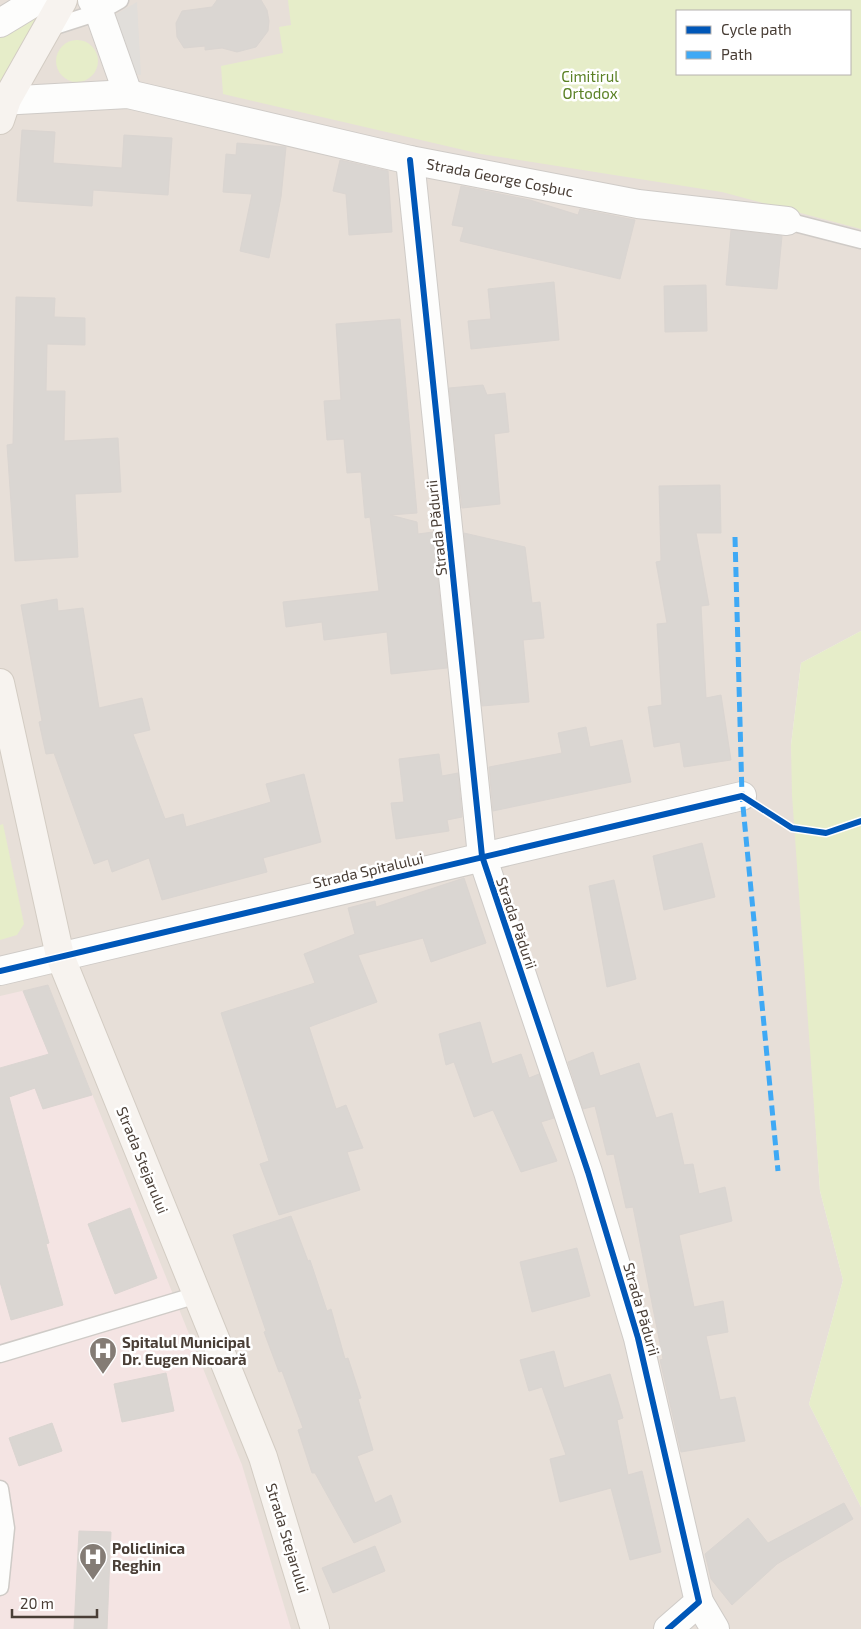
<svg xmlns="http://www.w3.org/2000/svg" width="861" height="1629" viewBox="0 0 861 1629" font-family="'Exo 2',sans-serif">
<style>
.residential{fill:#e7dfd8;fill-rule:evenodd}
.medical{fill:#f4e4e3}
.green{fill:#e6edc9;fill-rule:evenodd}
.parking{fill:#e1deda}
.building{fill:#dad6d2;stroke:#dad5d1}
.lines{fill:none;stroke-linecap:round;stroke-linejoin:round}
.lane-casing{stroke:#cfcbc7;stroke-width:19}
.street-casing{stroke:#cfcbc7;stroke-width:30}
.secondary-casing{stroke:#d3ccc3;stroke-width:30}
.lane{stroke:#fdfdfc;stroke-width:16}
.street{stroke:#fdfdfc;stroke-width:28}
.secondary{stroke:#f7f3ef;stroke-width:28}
.quiet{stroke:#3fa9f5;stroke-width:5;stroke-dasharray:10 5;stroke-linecap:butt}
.cycleway-casing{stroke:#fff;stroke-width:9}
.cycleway{stroke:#0057b8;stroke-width:6}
.labels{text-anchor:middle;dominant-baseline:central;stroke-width:5;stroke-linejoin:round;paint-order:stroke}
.park-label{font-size:15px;fill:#5a8024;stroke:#fff}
.street-label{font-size:15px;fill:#493e36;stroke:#fff}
.poi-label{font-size:15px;font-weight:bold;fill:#493e36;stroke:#fff;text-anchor:start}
</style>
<rect width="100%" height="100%" fill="#f2efeb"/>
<path class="residential" d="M0,0H861V631L801,663L791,745L820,1191L843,1280L809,1404L861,1507V1629H0ZM677,11H850V74H677Z"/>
<path class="medical" d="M48,985L242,1465L291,1629H0V996Z"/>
<g class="green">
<path d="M63,0L0,101V23Z"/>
<path d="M288,0H861V229L722,192L481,154L223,94L221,66L283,53L279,27L291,25ZM677,11H850V74H677Z"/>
<circle cx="77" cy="61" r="21"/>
<path d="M861,631V1507L809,1404L843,1280L820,1191L792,795L791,745L801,663Z"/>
<path d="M3,824L24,924L17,935L0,940V825Z"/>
</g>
<path class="parking" d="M137,2L141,75L121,72L103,22Z"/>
<g class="building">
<path d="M217,0H261L267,10L269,21L268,31L256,47L237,52L222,48L205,50V46L184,48L177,37L176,23L182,11L212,7Z"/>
<path d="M22,130L55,132L53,163L122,168L124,135L172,138L168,195L93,190L92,206L17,201Z"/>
<path d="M237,143L286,147L281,197L269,258L240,251L252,194L223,192L226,154L236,155Z"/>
<path d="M340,160L388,171L392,232L349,235L346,194L333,191Z"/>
<path d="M461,186L530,200L578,215L580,209L635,220L620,279L460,241L464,227L452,225Z"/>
<path d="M731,230L782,236L777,289L726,285Z"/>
<path d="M554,282L559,340L471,349L468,321L491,319L488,289Z"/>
<path d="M706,285L707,331L665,332L664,286Z"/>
<path d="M16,297L55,298L54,317L85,318V345L47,344L46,391H65L64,441L118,438L121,492L75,494L78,557L15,561L7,445L13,444Z"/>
<path d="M400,319L417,513L390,515L417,522L418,534L433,532L447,668L391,674L387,632L324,640L322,622L286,627L283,602L379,591L370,517L365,518L361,472L347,473L344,439L327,440L324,401L341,400L336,324Z"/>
<path d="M483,385L487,395L505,393L509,432L494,434L500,504L462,508L449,388Z"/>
<path d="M720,485L721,533H696L709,605L701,606L706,698L721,695L731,760L684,767L680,742L654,747L648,707L662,705L657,624L667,623L656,562L661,561L659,486Z"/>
<path d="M464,533L525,547L532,603L540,602L544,638L523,640L529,702L482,706Z"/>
<path d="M57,599L58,611L83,608L99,708L142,698L150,730L133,734L165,819L183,814L186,827L271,802L266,784L304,774L321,842L263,858L267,872L162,900L149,858L112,872L108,859L94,864L54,753L46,754L39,722L42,721L21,605Z"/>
<path d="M586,727L590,747L622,740L631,782L493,811L489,767L562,753L558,733Z"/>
<path d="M439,754L442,776L458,773L462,817L447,820L449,831L396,839L391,803L404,802L399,759Z"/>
<path d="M702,843L715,897L664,910L653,856Z"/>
<path d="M464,878L486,943L431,962L423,938L358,955L377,1002L309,1027L336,1109L346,1105L363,1148L347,1152L360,1190L279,1215L260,1164L269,1161L221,1013L315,983L304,954L355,934L348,908L375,901L376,907Z"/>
<path d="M614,880L636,979L607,987L589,886Z"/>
<path d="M48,985L92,1095L43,1109L35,1088L9,1097L49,1243L46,1244L63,1305L11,1320L0,1282V1068L49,1054L23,991Z"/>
<path d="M480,1022L492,1064L521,1054L529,1078L539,1074L554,1118L541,1122L557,1161L521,1172L493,1110L474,1117L454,1062L446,1065L439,1034Z"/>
<path d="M593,1052L600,1076L639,1063L656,1118L672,1113L684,1165L693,1164L699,1194L725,1187L732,1221L679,1235L694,1307L723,1301L728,1332L706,1336L720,1400L735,1397L745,1441L681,1452L660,1360L663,1359L633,1207L626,1208L614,1154L607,1155L595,1106L583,1109L568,1062Z"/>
<path d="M130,1208L157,1278L115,1294L88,1224Z"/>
<path d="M291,1216L308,1261L310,1260L327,1311L331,1309L345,1359L348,1358L361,1398L358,1399L373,1450L357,1456L375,1503L391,1495L401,1522L354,1543L315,1473H312L298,1430L303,1428L282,1371L279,1372L264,1332L266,1331L233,1235Z"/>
<path d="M577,1248L590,1296L532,1312L520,1262Z"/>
<path d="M554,1351L564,1388L610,1374L623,1418L617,1420L628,1475L642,1471L661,1552L630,1560L611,1488L560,1502L550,1459L566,1455L542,1387L529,1391L520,1360Z"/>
<path d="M166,1373L174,1411L122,1422L114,1384Z"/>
<path d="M52,1423L62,1451L19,1466L9,1438Z"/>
<path d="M844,1503L853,1519L777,1564L732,1605L711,1579L705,1554L748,1518L768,1543Z"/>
<path d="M79,1531L111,1532L107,1629H74Z"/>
<path d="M375,1546L385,1571L333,1593L322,1568Z"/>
</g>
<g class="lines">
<defs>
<g id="lane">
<path d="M46,29L99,12L120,0"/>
<path d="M787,221L861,240"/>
<path d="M0,1354L197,1295"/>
<path d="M0,1489L6,1528L0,1587"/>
</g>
<g id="street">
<path d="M92,0L99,12L128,94"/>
<path d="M0,23L38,0"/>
<path d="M0,101L128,94L410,160L638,204L787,221"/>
<path d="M410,160L482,856L588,1172L638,1338L699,1602L668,1629"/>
<path d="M0,971L742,796"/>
<path d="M699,1602L715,1629"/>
</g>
<g id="secondary">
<path d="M0,120L7,99L63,0"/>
<path d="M0,683L60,956L263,1457L315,1629"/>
</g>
</defs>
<use href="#lane" class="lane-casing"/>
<use href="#street" class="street-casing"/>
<use href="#secondary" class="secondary-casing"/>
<use href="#lane" class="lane"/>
<use href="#street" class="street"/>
<use href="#secondary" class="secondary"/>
<path class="quiet" d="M735,537L742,796L778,1171"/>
<defs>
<g id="cycleway">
<path d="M410,160L482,856L588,1172L638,1338L699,1602L668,1629"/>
<path d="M0,971L742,796L792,828L826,833L861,821"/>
</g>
</defs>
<use href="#cycleway" class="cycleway-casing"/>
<use href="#cycleway" class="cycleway"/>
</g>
<defs>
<symbol id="hospital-pin" viewBox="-11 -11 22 30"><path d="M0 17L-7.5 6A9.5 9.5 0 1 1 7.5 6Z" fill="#847c75" stroke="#fff"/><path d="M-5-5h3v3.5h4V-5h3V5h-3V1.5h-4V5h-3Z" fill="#fff"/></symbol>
</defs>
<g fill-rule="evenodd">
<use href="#hospital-pin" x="87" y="1335" width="32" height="43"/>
<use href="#hospital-pin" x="77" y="1541" width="32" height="43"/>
</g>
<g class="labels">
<g class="park-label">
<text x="590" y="76">Cimitirul<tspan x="590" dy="17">Ortodox</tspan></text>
</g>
<g class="street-label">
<text transform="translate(500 177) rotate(11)">Strada George Coșbuc</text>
<text transform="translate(436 528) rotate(-96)">Strada Pădurii</text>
<text transform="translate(368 870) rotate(-13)">Strada Spitalului</text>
<text transform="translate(517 923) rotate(71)">Strada Pădurii</text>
<text transform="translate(143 1160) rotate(68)">Strada Stejarului</text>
<text transform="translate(642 1309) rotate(74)">Strada Pădurii</text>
<text transform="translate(288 1538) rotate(73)">Strada Stejarului</text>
</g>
<g class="poi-label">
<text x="122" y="1342">Spitalul Municipal<tspan x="122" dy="17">Dr. Eugen Nicoară</tspan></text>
<text x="112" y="1548">Policlinica<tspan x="112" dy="17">Reghin</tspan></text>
</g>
</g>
<rect x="676" y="10" width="175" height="65" fill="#ffffff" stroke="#b6b2af"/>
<rect x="686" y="26" width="25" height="8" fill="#0057b8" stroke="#b6b2af"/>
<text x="721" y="35" font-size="15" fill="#493e36">Cycle path</text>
<rect x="686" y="51" width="25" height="8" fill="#3fa9f5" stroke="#b6b2af"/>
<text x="721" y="60" font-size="15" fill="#493e36">Path</text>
<path d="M12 1609v8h85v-8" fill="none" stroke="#493e36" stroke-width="2.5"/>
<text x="20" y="1609" font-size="15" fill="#493e36" stroke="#ffffff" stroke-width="4" paint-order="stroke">20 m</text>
</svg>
